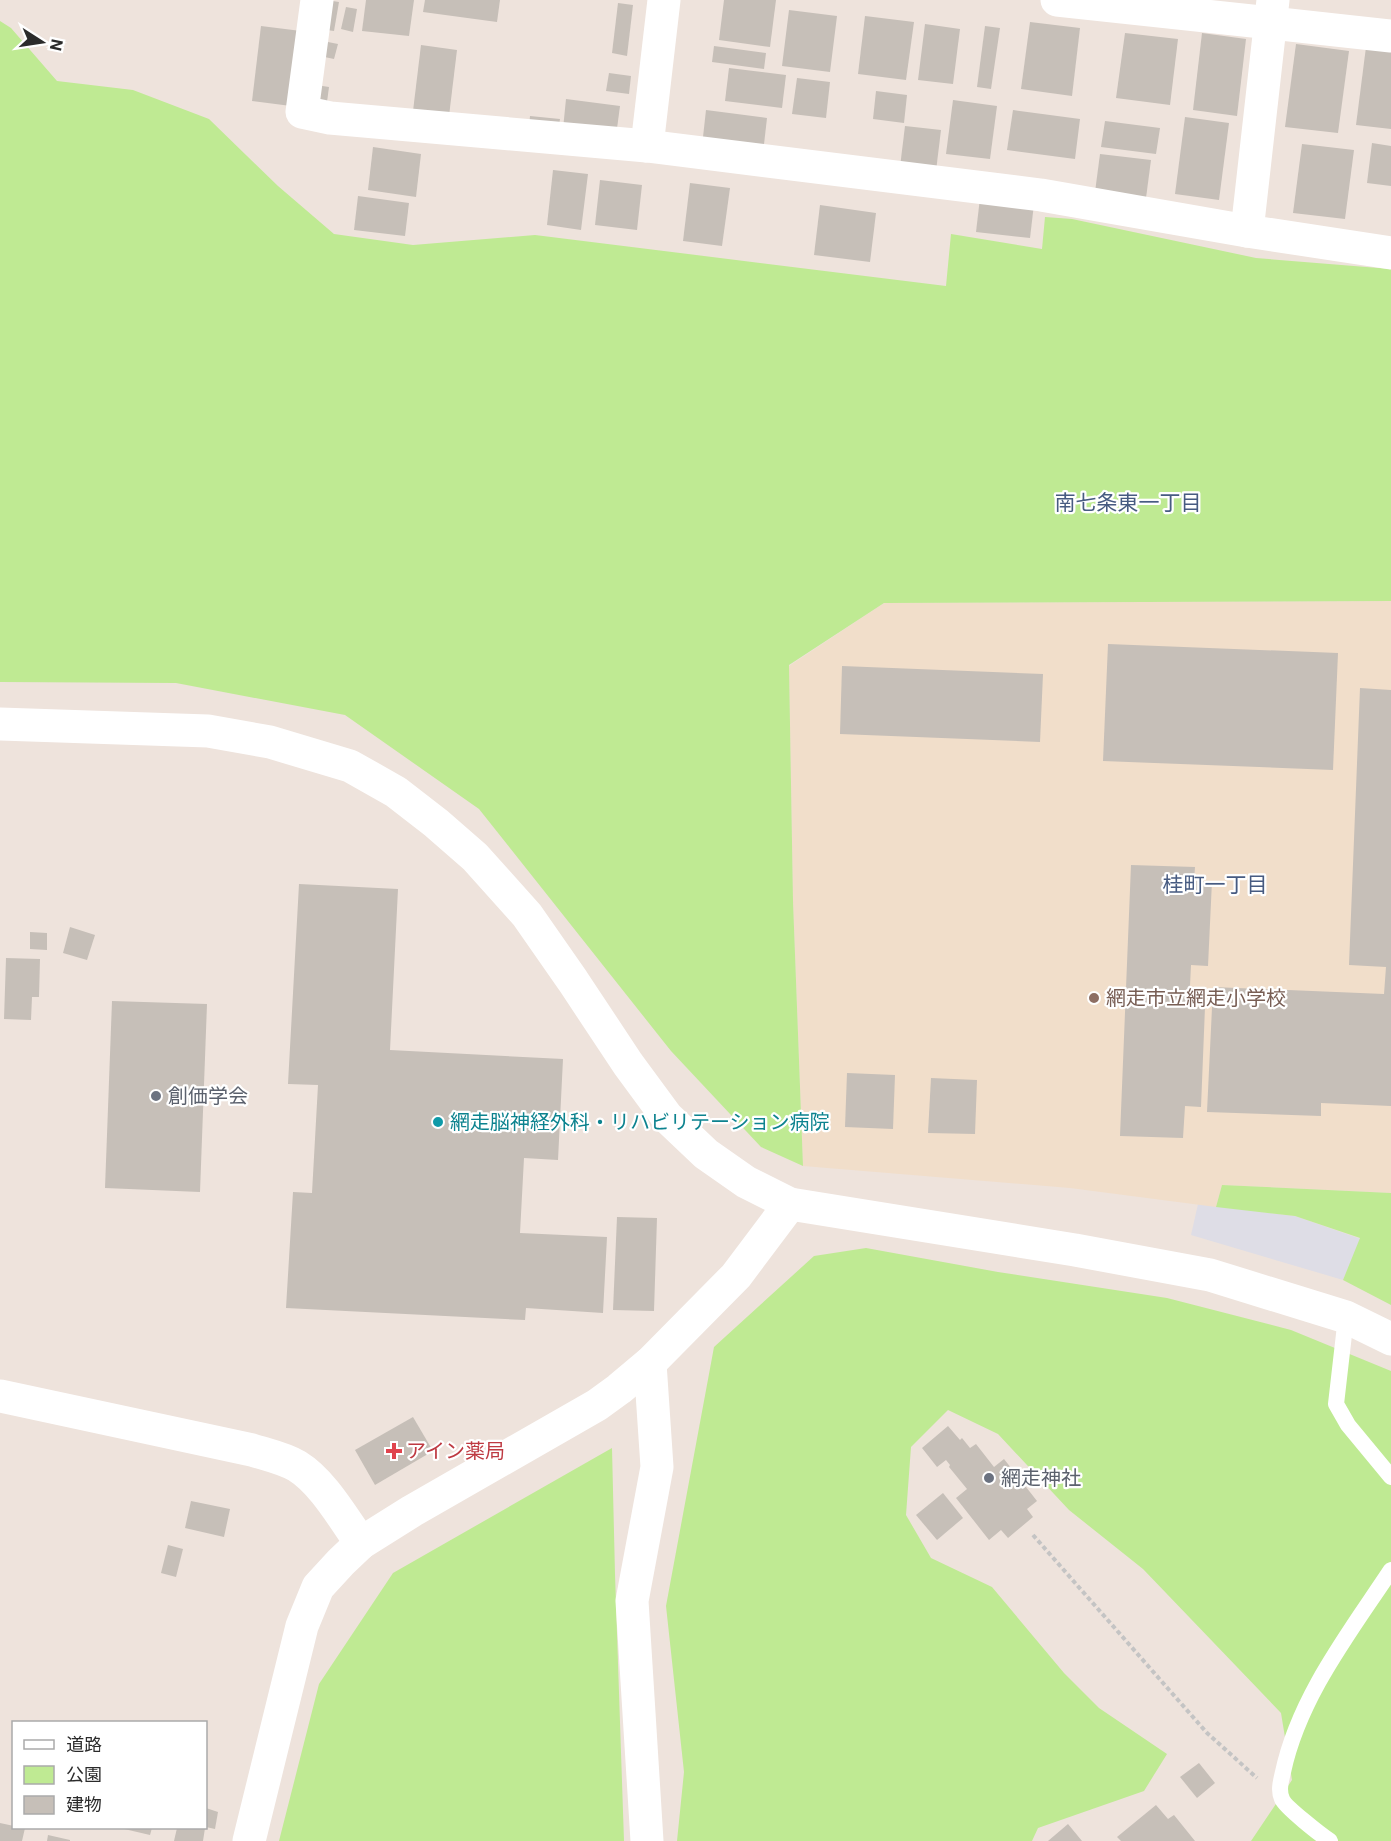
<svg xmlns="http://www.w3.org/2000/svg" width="1391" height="1841" viewBox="0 0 1391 1841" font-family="Roboto,'Noto Sans JP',sans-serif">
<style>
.industrial{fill:#dedde6}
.education{fill:#f1deca}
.green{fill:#bfea93}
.building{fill:#c6bfb8}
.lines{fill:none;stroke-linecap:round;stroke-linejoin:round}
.path{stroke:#c4c4c4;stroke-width:4;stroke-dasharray:4.5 3;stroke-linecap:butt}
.service{stroke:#fff;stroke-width:16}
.minor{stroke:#fff;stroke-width:33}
.tertiary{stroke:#fff;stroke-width:33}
.education-dot{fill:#8d6e63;stroke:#fff;stroke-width:2}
.worship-dot{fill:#6b7280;stroke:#fff;stroke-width:2}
.culture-dot{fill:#0f9aa8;stroke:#fff;stroke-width:2}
.health-dot{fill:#e0444e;stroke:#fff;stroke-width:2}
.labels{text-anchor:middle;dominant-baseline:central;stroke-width:4.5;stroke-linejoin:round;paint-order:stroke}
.education-label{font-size:20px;fill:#785e54;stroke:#fff;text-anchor:start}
.worship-label{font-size:20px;fill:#5b616d;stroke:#fff;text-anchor:start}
.culture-label{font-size:20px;fill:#0d838f;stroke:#fff;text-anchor:start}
.health-label{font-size:20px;fill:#be3a42;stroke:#fff;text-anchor:start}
.neighbourhood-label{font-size:21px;fill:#475b81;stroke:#fff}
</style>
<rect width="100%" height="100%" fill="#eee3dc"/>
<path class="industrial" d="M1198,1204L1295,1216L1361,1239L1343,1280L1191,1235Z"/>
<path class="education" d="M1391,601V1193L1222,1185L1216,1207L1070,1188L803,1166L793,901L789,666L884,603Z"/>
<g class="green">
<path d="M0,21L11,28L57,81L133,90L209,119L278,186L334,234L413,245L535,235L946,286L951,234L1042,249L1045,217L1072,219L1256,258L1391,269V601L884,603L789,665L793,901L803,1166L761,1147L671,1051L479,809L345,715L176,683L0,682Z"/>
<path d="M1222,1185L1391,1193V1305L1343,1280L1360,1238L1295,1216L1216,1207Z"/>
<path d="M866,1248L998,1272L1167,1298L1291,1330L1391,1371V1841H1251L1292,1780L1281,1713L1143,1569L1069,1510L998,1434L948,1410L911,1447L906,1515L931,1558L992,1587L1064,1673L1099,1708L1167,1754L1144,1791L1038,1828L1032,1841H677L684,1772L666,1606L714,1347L814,1256Z"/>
<path d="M612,1448L615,1574L624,1841H279L319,1684L393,1573Z"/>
</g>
<g class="building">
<path d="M326,0L339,2L334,31L319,29Z"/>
<path d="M366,0H414L409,36L362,31Z"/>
<path d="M425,0H500L497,22L423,12Z"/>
<path d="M724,0H776L770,47L719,40Z"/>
<path d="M618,3L633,5L627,56L612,53Z"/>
<path d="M346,7L357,9L353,32L341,29Z"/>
<path d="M789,10L837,16L830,72L782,66Z"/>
<path d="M865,16L914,22L906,80L858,74Z"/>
<path d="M1030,22L1080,28L1072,96L1021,89Z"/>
<path d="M925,24L960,29L953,84L918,80Z"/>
<path d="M261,26L301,31L291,106L252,101Z"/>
<path d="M985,26L1000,28L991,89L977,87Z"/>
<path d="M1125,33L1178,39L1170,105L1116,98Z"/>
<path d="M1202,33L1246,39L1237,116L1193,110Z"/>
<path d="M323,41L338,44L334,59L320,56Z"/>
<path d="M1296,44L1349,51L1338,133L1285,127Z"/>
<path d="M421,45L457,50L449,116L413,111Z"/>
<path d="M714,46L766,53L764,69L712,62Z"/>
<path d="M1366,47L1391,50V129L1356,125Z"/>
<path d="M729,68L786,75L782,108L725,101Z"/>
<path d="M609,73L631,76L629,94L606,91Z"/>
<path d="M797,78L830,82L826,118L792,114Z"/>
<path d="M316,85L329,87L327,102L314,99Z"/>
<path d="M876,91L907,95L904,123L873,119Z"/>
<path d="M566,99L620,106L616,136L563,129Z"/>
<path d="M953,100L997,106L990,159L946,154Z"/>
<path d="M706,110L767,118L763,153L702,146Z"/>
<path d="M1013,110L1080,119L1075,159L1007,150Z"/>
<path d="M530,116L560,119L558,131L529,127Z"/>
<path d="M1185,117L1229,123L1219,200L1175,194Z"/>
<path d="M1105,121L1160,128L1156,154L1101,147Z"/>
<path d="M905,126L941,130L936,171L900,167Z"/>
<path d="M1372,143L1391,146V186L1367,183Z"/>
<path d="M1302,144L1354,150L1345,219L1293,213Z"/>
<path d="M373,147L421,154L416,197L368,190Z"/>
<path d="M1100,154L1151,160L1146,198L1095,192Z"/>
<path d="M553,170L588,174L581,230L547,225Z"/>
<path d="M600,180L642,185L637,230L595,225Z"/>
<path d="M690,183L730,188L722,246L683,241Z"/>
<path d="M358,196L409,203L405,236L354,230Z"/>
<path d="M980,198L1034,204L1030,238L976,232Z"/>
<path d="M820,205L876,213L870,262L814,255Z"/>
<path d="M1108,644L1338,653L1333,770L1103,761Z"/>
<path d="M842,666L1043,674L1040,742L840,734Z"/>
<path d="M1360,688L1391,690V1106L1321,1103V1116L1207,1112L1213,987L1384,994L1386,967L1349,965Z"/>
<path d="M1131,865L1195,867L1194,881H1212L1208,966L1191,965L1189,1007H1205L1201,1107L1185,1106L1183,1138L1120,1136Z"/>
<path d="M299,884L398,889L390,1050L563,1059L558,1160L524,1158L520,1233L607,1237L603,1313L526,1308L525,1320L286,1308L293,1192L312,1193L318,1085L288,1084Z"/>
<path d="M70,927L95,935L87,960L63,953Z"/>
<path d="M30,932L47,933V950L30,949Z"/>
<path d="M6,958L40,959L39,997H32L31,1020L4,1019Z"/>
<path d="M112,1001L207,1004L200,1192L105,1188Z"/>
<path d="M847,1073L895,1075L893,1129L845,1127Z"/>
<path d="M931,1078L977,1080L975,1134L928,1133Z"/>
<path d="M617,1217L657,1218L654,1311L613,1310Z"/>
<path d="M413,1417L433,1451L375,1485L355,1450Z"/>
<path d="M948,1426L960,1440L962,1438L970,1448L976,1444L994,1467L1004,1459L1037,1501L1027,1509L1033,1517L1008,1538L1001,1530L989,1540L956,1498L967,1489L949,1467L950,1465L946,1460L937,1467L922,1448Z"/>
<path d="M943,1493L963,1518L937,1540L916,1515Z"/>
<path d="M191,1501L230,1509L224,1537L185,1528Z"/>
<path d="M168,1545L183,1549L176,1577L161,1573Z"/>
<path d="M1199,1763L1215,1783L1197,1798L1180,1777Z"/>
<path d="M1156,1805L1168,1819L1174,1815L1195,1841H1121L1117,1837Z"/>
<path d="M206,1808L218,1812L215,1829L206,1827Z"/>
<path d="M0,1823L14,1826V1828H25L22,1841H0Z"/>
<path d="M1068,1824L1082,1841H1048Z"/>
<path d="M120,1828H152L150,1835Z"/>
<path d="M177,1828H205L203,1841H174Z"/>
<path d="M48,1835L70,1840V1841H47Z"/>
</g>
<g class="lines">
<path class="path" d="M1033,1535L1207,1733L1257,1778"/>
<g class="service">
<path d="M1346,1317L1336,1404L1348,1425L1391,1477"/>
<path d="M1330,1841C1321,1835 1285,1807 1282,1799C1278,1790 1281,1781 1283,1772C1299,1697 1350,1632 1391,1570"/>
</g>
<g class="minor">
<path d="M317,0L302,112L330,118L647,146L1041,195L1247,231L1391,253"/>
<path d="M1057,0L1391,36"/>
<path d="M647,146L664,0"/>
<path d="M1247,231L1273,0"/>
<path d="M0,1396L252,1450C268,1455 283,1458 297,1466C323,1482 343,1518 361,1543"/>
<path d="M249,1841L302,1626L318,1587L341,1562L361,1543L412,1511L597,1405L619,1389L650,1363L736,1276L790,1204"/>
<path d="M647,1841L632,1601L657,1467L650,1363"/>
</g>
<path class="tertiary" d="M0,724L208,731L270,742L350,766L396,792L436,823L475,857L527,915L573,981L628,1064L667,1117L706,1154L746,1182L790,1204L1075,1250L1210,1275L1346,1317L1391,1339"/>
</g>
<circle class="education-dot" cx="1094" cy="998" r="6"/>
<g class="worship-dot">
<circle cx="156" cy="1096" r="6"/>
<circle cx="989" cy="1478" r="6"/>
</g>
<circle class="culture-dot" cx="438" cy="1122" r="6"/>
<path class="health-dot" d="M391 1442h6v6h6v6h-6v6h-6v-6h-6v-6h6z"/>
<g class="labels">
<g class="education-label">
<text x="1106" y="998">網走市立網走小学校</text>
</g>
<g class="worship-label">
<text x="168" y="1096">創価学会</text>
<text x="1001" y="1478">網走神社</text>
</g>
<g class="culture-label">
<text x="450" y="1122">網走脳神経外科・リハビリテーション病院</text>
</g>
<g class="health-label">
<text x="406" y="1451">アイン薬局</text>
</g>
<g class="neighbourhood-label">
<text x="1128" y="503">南七条東一丁目</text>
<text x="1215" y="885">桂町一丁目</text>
</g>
</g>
<rect x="12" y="1721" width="195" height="108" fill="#ffffff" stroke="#aaaaaa" stroke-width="1.5"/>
<rect x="24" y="1740" width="30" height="9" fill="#ffffff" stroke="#aaaaaa" stroke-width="1.5"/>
<text x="66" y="1751" font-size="18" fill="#2b2b2b">道路</text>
<rect x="24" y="1766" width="30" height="18" fill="#bfea93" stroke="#aaaaaa" stroke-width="1.5"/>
<text x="66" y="1781" font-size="18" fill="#2b2b2b">公園</text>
<rect x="24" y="1796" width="30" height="18" fill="#c6bfb8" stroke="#aaaaaa" stroke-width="1.5"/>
<text x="66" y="1811" font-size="18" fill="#2b2b2b">建物</text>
<g transform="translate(42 42) rotate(102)" stroke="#ffffff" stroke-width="4.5" paint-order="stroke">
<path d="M0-4.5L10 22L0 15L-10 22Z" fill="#2b2b2b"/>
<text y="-9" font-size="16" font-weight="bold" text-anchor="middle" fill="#2b2b2b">N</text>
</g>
</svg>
